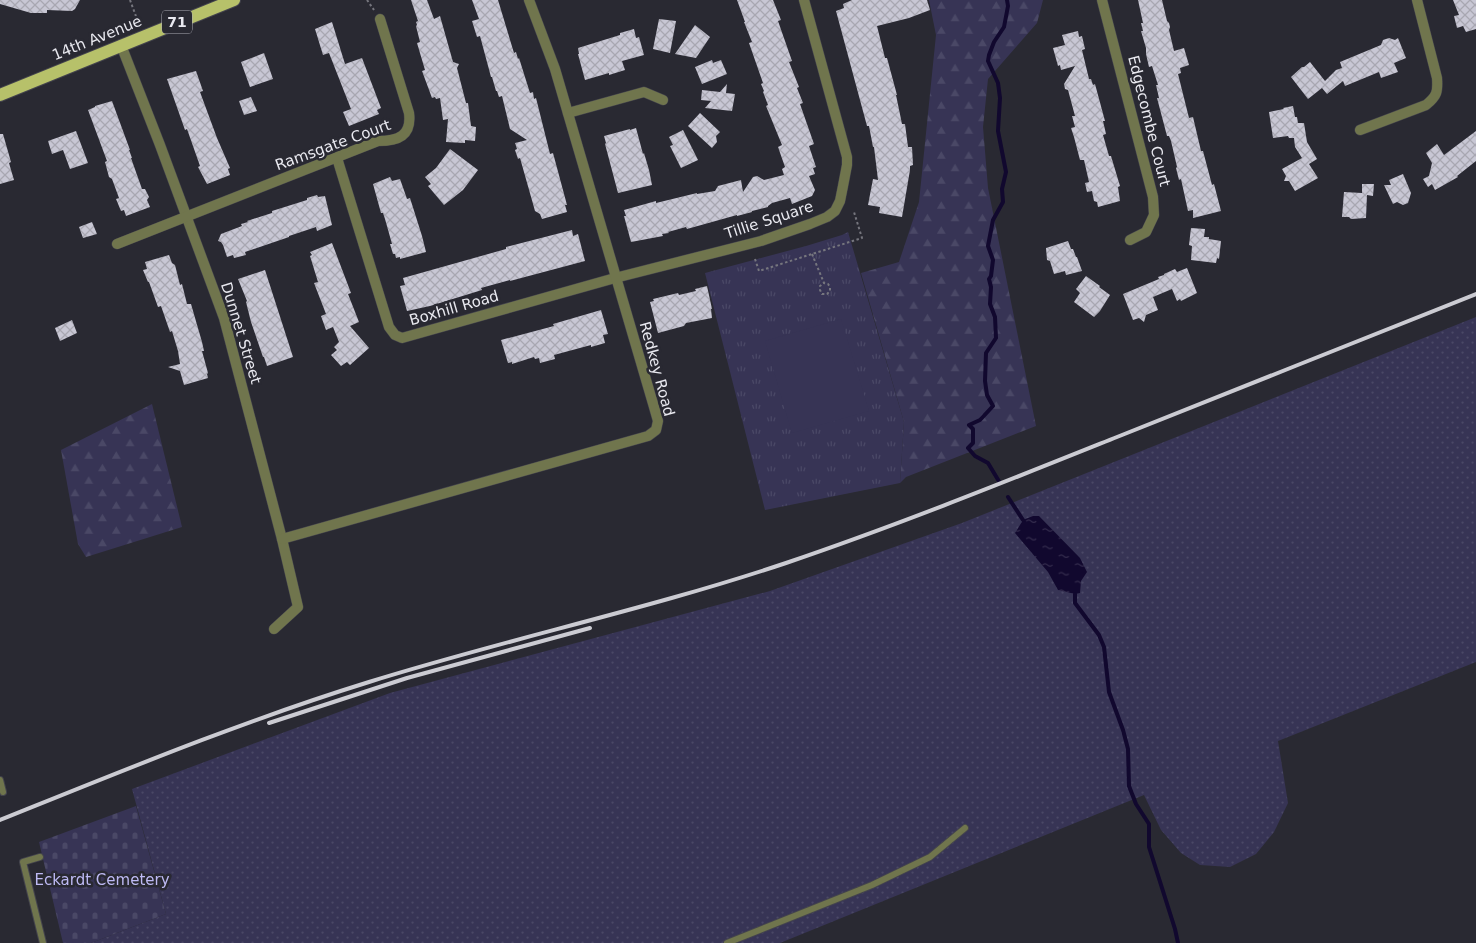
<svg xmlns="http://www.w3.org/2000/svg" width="1476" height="943" viewBox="0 0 1476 943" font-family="'DejaVu Sans',sans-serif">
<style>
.grass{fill:url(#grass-dots)}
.forest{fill:url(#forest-firs)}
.cemetery{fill:url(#cemetery-stones)}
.park{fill:url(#park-tufts)}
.pitch{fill:#373455}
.water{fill:url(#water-ripples)}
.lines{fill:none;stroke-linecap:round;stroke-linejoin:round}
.stream{stroke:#11082e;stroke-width:4}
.building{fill:url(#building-cross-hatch)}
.service-casing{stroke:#44444d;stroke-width:8}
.minor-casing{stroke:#44444d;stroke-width:11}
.primary-casing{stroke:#44444d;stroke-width:14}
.path{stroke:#76767e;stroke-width:2;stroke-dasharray:2.5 2.5;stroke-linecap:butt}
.service{stroke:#70754d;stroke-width:6}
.minor{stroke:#70754d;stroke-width:10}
.primary{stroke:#b7c16a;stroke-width:12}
.rail{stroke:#cbcbd2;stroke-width:4}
.labels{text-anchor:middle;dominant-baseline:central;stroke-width:5;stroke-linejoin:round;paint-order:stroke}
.shield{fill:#292932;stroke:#afafb7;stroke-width:1}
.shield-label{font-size:14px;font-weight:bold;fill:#e9e9f0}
.street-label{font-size:15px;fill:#e9e9f0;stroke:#292932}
.park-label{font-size:15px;fill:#bebaf4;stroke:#292932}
</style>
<defs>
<pattern id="grass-dots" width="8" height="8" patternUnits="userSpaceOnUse" patternTransform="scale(1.25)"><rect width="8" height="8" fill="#373455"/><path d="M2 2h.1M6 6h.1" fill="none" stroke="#4a4866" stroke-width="1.8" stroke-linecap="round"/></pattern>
<pattern id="forest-firs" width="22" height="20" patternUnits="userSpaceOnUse" patternTransform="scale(1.25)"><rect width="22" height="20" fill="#373455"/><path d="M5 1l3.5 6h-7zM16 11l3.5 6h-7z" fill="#4a4866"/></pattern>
<pattern id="cemetery-stones" width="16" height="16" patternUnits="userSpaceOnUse" patternTransform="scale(1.25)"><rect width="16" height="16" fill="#373455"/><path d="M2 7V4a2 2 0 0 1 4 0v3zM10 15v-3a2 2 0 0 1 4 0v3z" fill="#4a4866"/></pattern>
<pattern id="park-tufts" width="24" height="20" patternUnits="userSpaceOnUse" patternTransform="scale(1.25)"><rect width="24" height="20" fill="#373455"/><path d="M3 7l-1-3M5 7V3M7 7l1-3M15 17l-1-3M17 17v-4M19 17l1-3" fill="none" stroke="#4a4866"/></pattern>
<pattern id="water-ripples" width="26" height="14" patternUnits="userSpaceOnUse" patternTransform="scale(1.25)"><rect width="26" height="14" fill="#11082e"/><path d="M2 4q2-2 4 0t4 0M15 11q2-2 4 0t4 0" fill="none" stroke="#342c4d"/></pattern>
<pattern id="building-cross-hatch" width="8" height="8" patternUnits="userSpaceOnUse" patternTransform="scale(1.25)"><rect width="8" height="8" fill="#c8c7d4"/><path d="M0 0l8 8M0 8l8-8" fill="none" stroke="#a8a7b1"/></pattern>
</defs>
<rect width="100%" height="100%" fill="#292932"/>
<path class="grass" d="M1476,317V662L1278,741L1288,803L1274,832L1256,854L1230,867L1200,865L1181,853L1161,830L1144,795L780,943H91L166,914L132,789L390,693L770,591L962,523Z"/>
<g class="forest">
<path d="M929,0H1043L1037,23L988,79L983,127L988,188L1036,426L906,477L900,483L904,422L861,273L899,262L919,202L936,35Z"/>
<path d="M152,404L182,527L86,557L78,544L61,450Z"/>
</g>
<path class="cemetery" d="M136,806L166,914L91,943H63L39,842Z"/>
<path class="park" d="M848,232L904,422L900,483L765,510L705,273L806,246L842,235Z"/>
<path class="pitch" d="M841,319L869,411L792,433L765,341Z"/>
<path class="water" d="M1033,516H1039L1080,558L1087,572L1081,581L1080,593L1075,594L1058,590L1048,572L1015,533L1023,520Z"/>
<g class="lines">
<g class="stream">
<path d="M1000,483L988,463L975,456L968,448L973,443V429L969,425L980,420L993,406L987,395L985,381L986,353L996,338L995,317L990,304L991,287L989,279L991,276L993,260L988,246L993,220L1003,202L1002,189L1006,172L998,131L1000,98L998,83L988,61L989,55L994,42L1004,27L1008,6L1007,0"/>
<path d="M1008,497L1023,520"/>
<path d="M1075,594V603L1099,635L1104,647L1109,692L1123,730L1128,749L1129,786L1136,804L1149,824V847L1175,929L1178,943"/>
</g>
</g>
<g class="building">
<path d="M0,0H80L75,9L72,11L47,10V13H31L0,4Z"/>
<path d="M411,0H427L434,19L440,16L453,62L459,64L457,68L466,103H468L471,126L476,127L475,141L465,140V143L446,142L448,119L443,120L440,98L436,99L435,97L432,98L422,71L425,70L417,43L420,42L416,26L417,25L416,22L418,21Z"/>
<path d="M472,0H498L514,53L516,52L518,59L519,58L530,93L533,92L534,99L536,98L550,154L553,153L567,205H565L567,212L542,219L540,214L535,211L520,158L518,159L515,150L517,149L515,143L527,140L510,129L502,96L499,97L497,91H496L492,77H491L480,36L477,37L472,21L479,19Z"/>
<path d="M737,0H773L781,20L778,21L792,61L789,62L799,87L797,88L803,103L800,104L814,144L809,146L816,167L813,168L815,174L809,176L815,190L812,196L792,204L790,198L772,203L768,206V207L752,211V212L737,216V215L687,229L686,227L668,232L669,233L662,234L663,236L631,242L624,216H626L624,210L656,201V203L697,193V194L715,191L718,186L741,180L743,192L753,177L757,176L764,180L784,175L782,169L785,167L778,147L782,145L766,106L768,105L763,92L764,91L761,84L763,83L749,43L752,42L744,22H745Z"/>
<path d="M852,0H927L930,10L909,18L877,26L885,58H887L897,95H896L902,124H905L908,147H912L913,165L910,166V170L902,217L879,213L880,207L868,205L873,179L878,180L874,147H873L869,126H867L836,11L844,8L843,4Z"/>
<path d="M1138,0H1162L1167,21L1169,23L1170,27L1169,30L1174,51L1184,48L1189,65L1180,68L1181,73L1178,74L1189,118L1193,117L1201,151H1203L1212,185L1214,184L1221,211L1193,218V210L1188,211L1181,179L1179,180L1176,168L1177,167L1171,141L1169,136H1167L1157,98H1159L1156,85H1158L1152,66L1149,67L1146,54V48L1141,31H1143L1141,23H1143Z"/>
<path d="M1453,0H1476V29L1466,32L1463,26L1457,28L1454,16L1459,15Z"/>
<path d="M659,19L676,21L670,53L653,49Z"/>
<path d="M332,22L345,64L362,58L381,108L377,110L379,114L349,126L343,112L351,109L329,53L323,55L315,29Z"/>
<path d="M695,25L710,37L696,58L675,54Z"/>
<path d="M634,29L636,38L639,37L644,55L622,61L625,70L609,75V73L585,80L578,54H579L578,48L620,35V33Z"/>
<path d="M1078,31L1079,37L1082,36L1085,49L1082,50L1089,79H1091L1093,85L1095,84L1105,121H1103L1106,134L1103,135L1109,156H1111L1120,186L1118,187L1120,201L1098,207L1097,202L1094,201L1092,191L1087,192L1085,183L1089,182L1084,160H1080L1074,137L1071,128L1075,127L1072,116H1075L1068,90L1065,89L1064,84L1075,66L1061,70L1060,65L1058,66L1053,48L1065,45L1062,35Z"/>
<path d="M1389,38L1395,40L1398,38L1406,58L1394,63L1398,72L1381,78L1379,72L1345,86L1343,81L1327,94L1322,88L1308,99L1291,77L1302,67H1304L1310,62L1325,81L1336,70L1342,68L1340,62L1381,45L1383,40Z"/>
<path d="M264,53L273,79L250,87L241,62Z"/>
<path d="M712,60L713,63L721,60L727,74L702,84L695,67Z"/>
<path d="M196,71L203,91L200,92L217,138L230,168L228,169L230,175L207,184L198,167L200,166L187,129L185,130L167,79Z"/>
<path d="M727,84L726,93L735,94L732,111L705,108L711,101L701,100L702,90L720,92Z"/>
<path d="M251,97L257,111L244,115L239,101Z"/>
<path d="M112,101L130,150H129L132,158H131L142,189H145L149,197L147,200L150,207L126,216L124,210L121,211L116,199L119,198L112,179L109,177L105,162L107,161L88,110L95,107V106Z"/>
<path d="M1293,106L1295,117H1297L1298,123H1304L1307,142L1317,159L1309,164L1318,178L1295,191L1289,181H1284L1286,176L1282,169L1302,158L1295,147L1294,138H1289L1288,136L1273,138L1269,112L1284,109L1283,108Z"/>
<path d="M700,113L720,132L716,136L717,142L712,148L688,126Z"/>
<path d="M636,128L643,154L644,153L649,170L652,185L618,193L605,144L606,143L604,136L630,129V130Z"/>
<path d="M683,130L698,160L681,168L670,146L673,145L669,137Z"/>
<path d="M76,131L88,163L70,169L63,150L52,154L48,141Z"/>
<path d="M1476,131V161L1457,176L1458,177L1435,190L1432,184L1428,187L1423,179L1429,176L1432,163L1426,153L1437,144L1444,155Z"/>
<path d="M0,134H3L11,162L9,163L14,180L0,184Z"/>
<path d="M450,149L478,170L463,190L444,205L428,186L431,184L425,177L436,168Z"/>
<path d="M1403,174L1411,193L1408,203L1403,205L1397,202L1393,204L1384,185H1391L1389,180Z"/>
<path d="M390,177L392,181L400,179L406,196L407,199L410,198L422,236L426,252L400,259V257L396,258L395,254H393L390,244H392L385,219L383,213H381L373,184Z"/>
<path d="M1362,184H1374L1373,196L1367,195L1366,218L1351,219L1349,217H1342L1344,192L1362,193Z"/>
<path d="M317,195L318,197L325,196L332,225L317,231L316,227L289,236V237L245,252L246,255L234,258L233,255L227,257L223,245L221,242L218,241L221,234L242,226L241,224L248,222L247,221L272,213V211L307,200V198Z"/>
<path d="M92,222L97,234L83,238L79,227Z"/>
<path d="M1191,228L1205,229L1204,237H1209V239L1221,241L1219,259L1217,258L1216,263L1191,260L1192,246L1189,245Z"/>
<path d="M572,230L573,236L578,234L585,261L510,281V280L481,288L482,290L430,306L407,311L400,286L405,285L403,278L506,249V247Z"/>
<path d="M1068,241L1071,249H1073L1076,257H1077L1082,271L1066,275L1065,271L1054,274L1050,261L1047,260L1046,248Z"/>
<path d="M332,243L351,293L348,294L359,322L350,326L369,348L350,365L347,362L341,366L331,355L337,350L334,347L339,342L333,327L326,330L321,316L326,314L314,283L318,282L310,256L312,255L310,252Z"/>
<path d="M169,255L172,263L175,265L180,285L182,284L187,304H191L202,342L204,351H202L208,373L207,374L208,378L184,385L180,371L168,367L180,364L178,351L172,331L170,332L161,306L158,307L149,282H148L143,270L147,269L145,262Z"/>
<path d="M1187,268L1197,293L1181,301L1180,299L1177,301L1172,289L1153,297L1158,310L1146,315L1144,322L1139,318L1133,320L1123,294L1159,279L1158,277L1164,275V274L1175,269L1177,272Z"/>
<path d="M265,270L293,357L267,366L264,357H263L251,322L246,302L247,301L238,279Z"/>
<path d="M1086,276L1100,286L1099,287L1110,295L1100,311L1094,317L1074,302L1080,293L1076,289Z"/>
<path d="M707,286L712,309H711L712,318L686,323L684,326L658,333L650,302L654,301L653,299L678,293L679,295L696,291L695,289Z"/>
<path d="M601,310L608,334L603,335L605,343L591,347V345L554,355L555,359L540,363L539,358L535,359L534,357L512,364V362L508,363L501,340L554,326L553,324Z"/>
<path d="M72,320L77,333L60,341L55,328Z"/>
</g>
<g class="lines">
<defs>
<g id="service">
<path d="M0,780L3,792"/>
<path d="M40,857L23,862L43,943"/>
<path d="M727,943L872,885L930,857L965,828"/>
</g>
<g id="minor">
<path d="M1102,0L1153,197L1154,215L1146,232L1130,240"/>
<path d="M121,45L160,145L224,318L282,539L298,607L274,629"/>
<path d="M568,113L644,92L663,100"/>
<path d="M1360,130L1426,105C1437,96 1438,92 1437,78L1417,0"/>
<path d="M337,158L389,327L395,335L402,338L615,278L761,241L810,224L827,217L835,211L840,201L843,186L847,165V157L804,0"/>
<path d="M117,244L378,141C398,141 412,136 409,113L380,19"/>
<path d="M282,539L648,436L656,430L658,421L654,407L555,69L529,0"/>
</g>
<path id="primary" d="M0,95L234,0"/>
</defs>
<use href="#service" class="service-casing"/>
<use href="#minor" class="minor-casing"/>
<use href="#primary" class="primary-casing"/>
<g class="path">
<path d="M130,0L137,19"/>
<path d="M367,0L374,10"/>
<path d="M812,254L824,283L828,284L830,287V291L827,294H822L820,290V286L824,283"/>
<path d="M755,259L759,271L862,238L854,212"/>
</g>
<use href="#service" class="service"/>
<use href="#minor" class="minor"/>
<use href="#primary" class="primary"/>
<g class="rail">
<path d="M269,723L407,678L590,628"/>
<path d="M0,820C122,771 243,721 369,682C507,639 649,609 786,563C898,525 1007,481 1117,437C1237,389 1356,342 1476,294"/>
</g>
</g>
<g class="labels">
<rect class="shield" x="162" y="10.5" width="30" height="23" rx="4"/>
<g class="shield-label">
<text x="177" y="22">71</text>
</g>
<g class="street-label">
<text transform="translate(97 38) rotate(-22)">14th Avenue</text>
<text transform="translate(1149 121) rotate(76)">Edgecombe Court</text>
<text transform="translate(333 145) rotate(-20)">Ramsgate Court</text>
<text transform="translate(769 220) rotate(-18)">Tillie Square</text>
<text transform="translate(454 308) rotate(-16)">Boxhill Road</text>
<text transform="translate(241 333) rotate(73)">Dunnet Street</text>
<text transform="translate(657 369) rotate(75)">Redkey Road</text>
</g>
<g class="park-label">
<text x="102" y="880">Eckardt Cemetery</text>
</g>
</g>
</svg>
